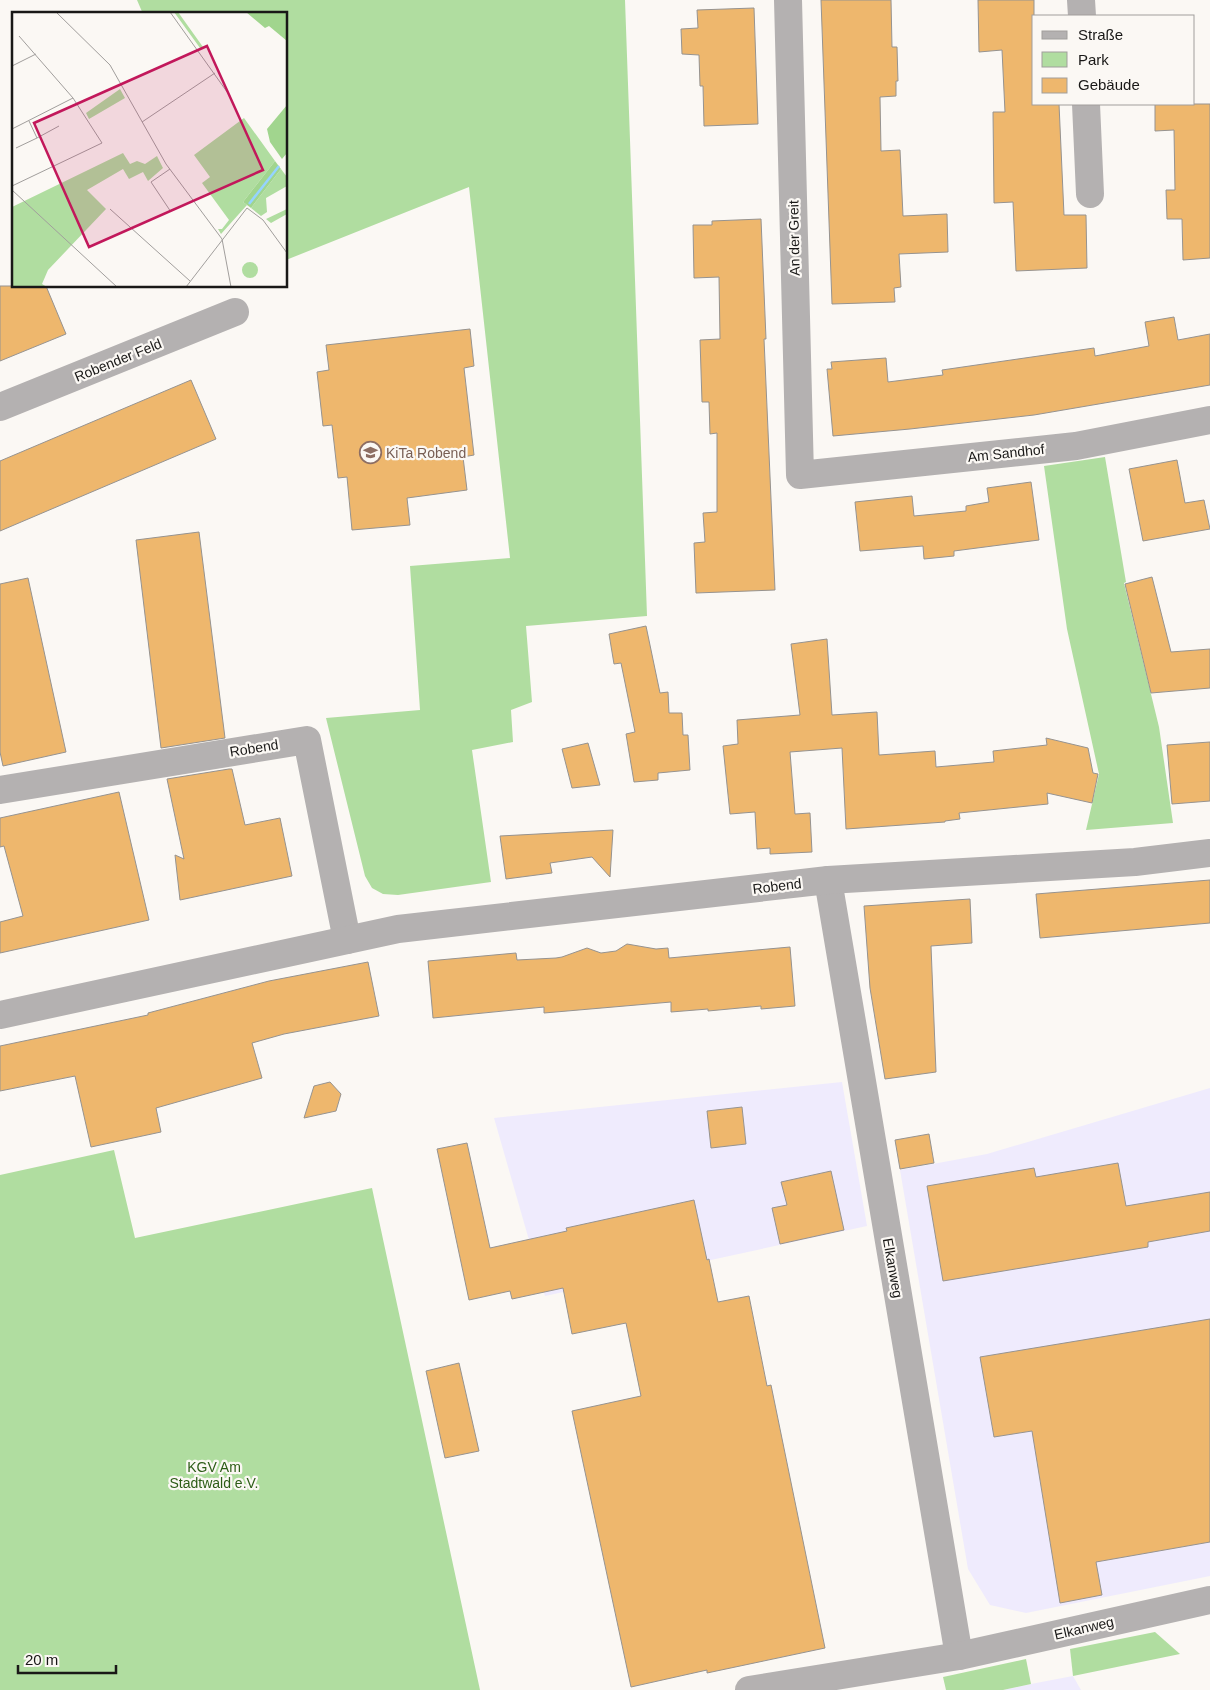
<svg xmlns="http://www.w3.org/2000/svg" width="1210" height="1690" viewBox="0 0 1210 1690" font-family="Arial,sans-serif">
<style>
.commercial{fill:#efebfd}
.green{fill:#b0dda0}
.building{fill:#eeb76d;stroke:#969390}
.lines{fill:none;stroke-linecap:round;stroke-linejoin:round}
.street{stroke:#b4b1b1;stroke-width:28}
.labels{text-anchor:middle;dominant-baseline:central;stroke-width:4.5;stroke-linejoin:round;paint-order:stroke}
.street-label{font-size:14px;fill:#191817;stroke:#fbf8f4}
.education-label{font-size:14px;fill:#785e54;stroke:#fbf8f4;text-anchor:start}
.park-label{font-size:14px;fill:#2c5c16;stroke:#fbf8f4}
.inset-river{fill:none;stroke:#95d3ff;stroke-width:2.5}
.inset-road{fill:none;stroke:#a19e9c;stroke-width:1}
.view{fill:#c2185b;fill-opacity:0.15;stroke:#c2185b;stroke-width:2.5}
.inset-edge{fill:none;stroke:#191817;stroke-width:2.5}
</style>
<rect width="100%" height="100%" fill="#fbf8f4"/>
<g class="commercial">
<path d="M842,1082L867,1226L545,1296L494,1118Z"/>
<path d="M1210,1088V1576L1026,1613L990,1605L968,1569L900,1170L987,1154Z"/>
<path d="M1073,1676L1081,1690H1003L1031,1684Z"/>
</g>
<g class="green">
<path d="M137,0H625L647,616L526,626L532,702L511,710L513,742L472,750L491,882L398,895L383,894L372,888L365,876L326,718L420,710L410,566L510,558L469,187L286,260V14H143Z"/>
<path d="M1105,457L1126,582L1124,583L1159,727L1173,823L1086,830L1099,774L1067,629L1044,466Z"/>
<path d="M114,1150L135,1238L372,1188L480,1690H0V1175Z"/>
<path d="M1155,1632L1180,1654L1073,1676L1070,1649Z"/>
<path d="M1026,1659L1031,1684L1003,1690H946L943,1677Z"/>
</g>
<g class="building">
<path d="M821,0H891L892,47H897L898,81H896V96L880,97L881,151L900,150L903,216L947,214L948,252L899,254L901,287L894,288L895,302L832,304Z"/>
<path d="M978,0H1034V104H1059L1064,215H1086L1087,268L1016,271L1013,202L994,203L993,112H1005L1002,50L979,52Z"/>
<path d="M754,8L758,124L704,126L703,86H700L699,55L682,54L681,29L698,28L697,10Z"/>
<path d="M1155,104H1210V258L1183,260L1182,219H1167L1166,190H1175L1174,130L1155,131Z"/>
<path d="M761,219L766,339H764L775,590L696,593L694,543L705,542L703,513L717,512V433L710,434L709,402H702L700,340L720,339L719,277L694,278L693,225H712V221Z"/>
<path d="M0,286H46L66,334L0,361Z"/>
<path d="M1174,317L1178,340L1210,334V385L1034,415L910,429L833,436L827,369H832L831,362L886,358L888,382L943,375L942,370L1094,348L1095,356L1149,346L1145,322Z"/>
<path d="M470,329L474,366L464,368L474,455L463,457L467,490L407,498L410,525L352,530L347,477L338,478L332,425L323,426L317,372L329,370L326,345Z"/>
<path d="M191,380L216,439L0,531V461Z"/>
<path d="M1177,460L1185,503L1204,500L1210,529L1143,541L1129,469Z"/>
<path d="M1031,482L1039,540L954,551V556L924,559L923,546L860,551L855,502L912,496L914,516L966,511V506L989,502L987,488Z"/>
<path d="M199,532L225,738L161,748L136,540Z"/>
<path d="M1152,577L1171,652L1210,649V688L1151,693L1125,584Z"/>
<path d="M28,578L66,752L3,766L0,752V584Z"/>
<path d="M646,626L660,693L668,692L669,713H682L683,735H688L690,770L658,773V780L634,782L626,734L635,732L621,663L614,664L609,634Z"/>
<path d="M827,639L832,715L877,712L879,755L935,751L936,767L994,762L993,751L1047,745L1046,738L1088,748L1093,773L1098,774L1092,803L1047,793L1048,804L959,813L960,819L945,821V822L846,829L842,748L790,752L795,814L810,813L812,852L770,854V848L757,849L755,812L730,814L723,746L738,744L737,720L800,715L791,644Z"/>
<path d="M1210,742V801L1172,804L1167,745Z"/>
<path d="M588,743L600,785L572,788L562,749Z"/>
<path d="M229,769H232L245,825L280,818L292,876L180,900L175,855L184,859L167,779Z"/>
<path d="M119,792L149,920L0,953V922L23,916L4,846L0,847V818Z"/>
<path d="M613,830L610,877L592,857L550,863L552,873L506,879L500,836Z"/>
<path d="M1210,880V923L1040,938L1036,894Z"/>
<path d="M970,899L972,943L931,946L936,1072L885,1079L870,988L864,906Z"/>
<path d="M627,944L656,949L668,948L669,958L790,947L795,1006L761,1009V1006L708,1011V1009L671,1012V1002L544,1013V1007L433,1018L428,961L516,953L517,960L556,958L562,957L587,948L601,953L616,951Z"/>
<path d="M368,962L379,1016L284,1034L252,1043L262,1078L156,1108L161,1132L91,1147L75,1076L0,1091V1046L148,1015V1013L269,981Z"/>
<path d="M330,1082L341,1094L336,1111L304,1118L314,1086Z"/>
<path d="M742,1107L746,1144L711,1148L707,1111Z"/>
<path d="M929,1134L934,1163L900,1169L895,1140Z"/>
<path d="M467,1143L490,1248L567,1231L566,1228L694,1200L707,1260L709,1259L718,1302L749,1296L767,1386L771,1385L825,1648L707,1673V1670L631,1687L572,1411L641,1396L626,1323L572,1334L563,1288L512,1299L510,1291L469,1300L437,1149Z"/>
<path d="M1118,1163L1126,1206L1210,1192V1231L1148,1242V1247L943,1281L927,1186L1034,1168L1036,1177Z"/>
<path d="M831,1171L844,1230L780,1244L772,1208L787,1205L781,1182Z"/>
<path d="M1210,1319V1542L1096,1562L1102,1595L1060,1603L1032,1431L994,1437L980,1357Z"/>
<path d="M459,1363L479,1451L445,1458L426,1371Z"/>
</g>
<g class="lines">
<g class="street">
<path d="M788,0L800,475L1076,446L1210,420"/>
<path d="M1081,0L1082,16"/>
<path d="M1086,104L1090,194"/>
<path d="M0,407L235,312"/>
<path d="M0,790L307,740L347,940"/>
<path d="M828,880L959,1656"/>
<path d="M0,1015L398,929L828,880L1135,862L1210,853"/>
<path d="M749,1690L959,1656L1210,1600"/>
</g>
</g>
<defs>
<symbol id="school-ring" viewBox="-11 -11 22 22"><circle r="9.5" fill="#fbf8f4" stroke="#8d6e63" stroke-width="1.5"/><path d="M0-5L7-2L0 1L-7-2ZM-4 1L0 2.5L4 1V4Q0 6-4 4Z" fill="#8d6e63"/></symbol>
</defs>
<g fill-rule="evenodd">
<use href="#school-ring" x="358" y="440" width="25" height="25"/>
</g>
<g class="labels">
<g class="street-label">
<text transform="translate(794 238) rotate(-91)">An der Greit</text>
<text transform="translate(118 360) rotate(-22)">Robender Feld</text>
<text transform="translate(1006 453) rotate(-6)">Am Sandhof</text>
<text transform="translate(254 748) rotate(-9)">Robend</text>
<text transform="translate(777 886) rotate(-7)">Robend</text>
<text transform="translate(893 1268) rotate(80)">Elkanweg</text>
<text transform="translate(1084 1628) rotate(-13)">Elkanweg</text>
</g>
<g class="education-label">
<text x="386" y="453">KiTa Robend</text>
</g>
<g class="park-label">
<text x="214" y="1467">KGV Am<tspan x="214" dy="16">Stadtwald e.V.</tspan></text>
</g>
</g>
<g transform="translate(12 12)">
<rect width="275" height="275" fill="#fbf8f4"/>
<path d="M162,0H166L191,35L188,36ZM108,77L113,86L77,107L74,101ZM232,106L263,149L231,190L235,193L209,222L206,217H210L217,208L190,171L198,165L182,143ZM111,141L118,152L125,149L133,152L145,144L151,156L136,169L131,160L117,167L111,157L75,178L94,197L36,258L30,272L35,275H0V195ZM269,157L275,165V174L254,186L255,200L249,204L239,196ZM275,197V202L259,211L254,207ZM230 258a8 8 0 1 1 16 0a8 8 0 1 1-16 0Z" fill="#b0dda0"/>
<path d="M234,0H275V29L257,14L253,16ZM275,93V141L270,147L258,130L255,117ZM263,149L269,157L239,196L231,190Z" fill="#a1d58e"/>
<path class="inset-river" d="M237,192L267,154"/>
<path class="inset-road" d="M44,0L98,53L154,152L210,227L219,275M158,0L218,84M0,54L24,42M17,109L25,126L47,114M130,110L203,61M0,117L61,86M4,136L25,126M158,157L139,170L159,200M0,174L90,131L61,86L7,24M0,178L105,275M98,197L178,269M174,275L235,196L251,208L275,241"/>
<path class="view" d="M195,34L251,158L77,235L22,111Z"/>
<rect width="275" height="275" class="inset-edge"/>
</g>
<rect x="1032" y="15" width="162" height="90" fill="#fbf8f4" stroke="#a19e9c"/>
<rect x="1042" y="31" width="25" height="8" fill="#b4b1b1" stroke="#a19e9c"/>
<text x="1078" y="40" font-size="15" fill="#191817">Straße</text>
<rect x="1042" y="52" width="25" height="15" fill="#b0dda0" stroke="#a19e9c"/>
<text x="1078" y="65" font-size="15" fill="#191817">Park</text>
<rect x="1042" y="78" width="25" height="15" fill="#eeb76d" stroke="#a19e9c"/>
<text x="1078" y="90" font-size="15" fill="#191817">Gebäude</text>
<path d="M18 1665v8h98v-8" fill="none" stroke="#191817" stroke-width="2.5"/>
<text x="25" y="1665" font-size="15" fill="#191817" stroke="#fbf8f4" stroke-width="4" paint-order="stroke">20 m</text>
</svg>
